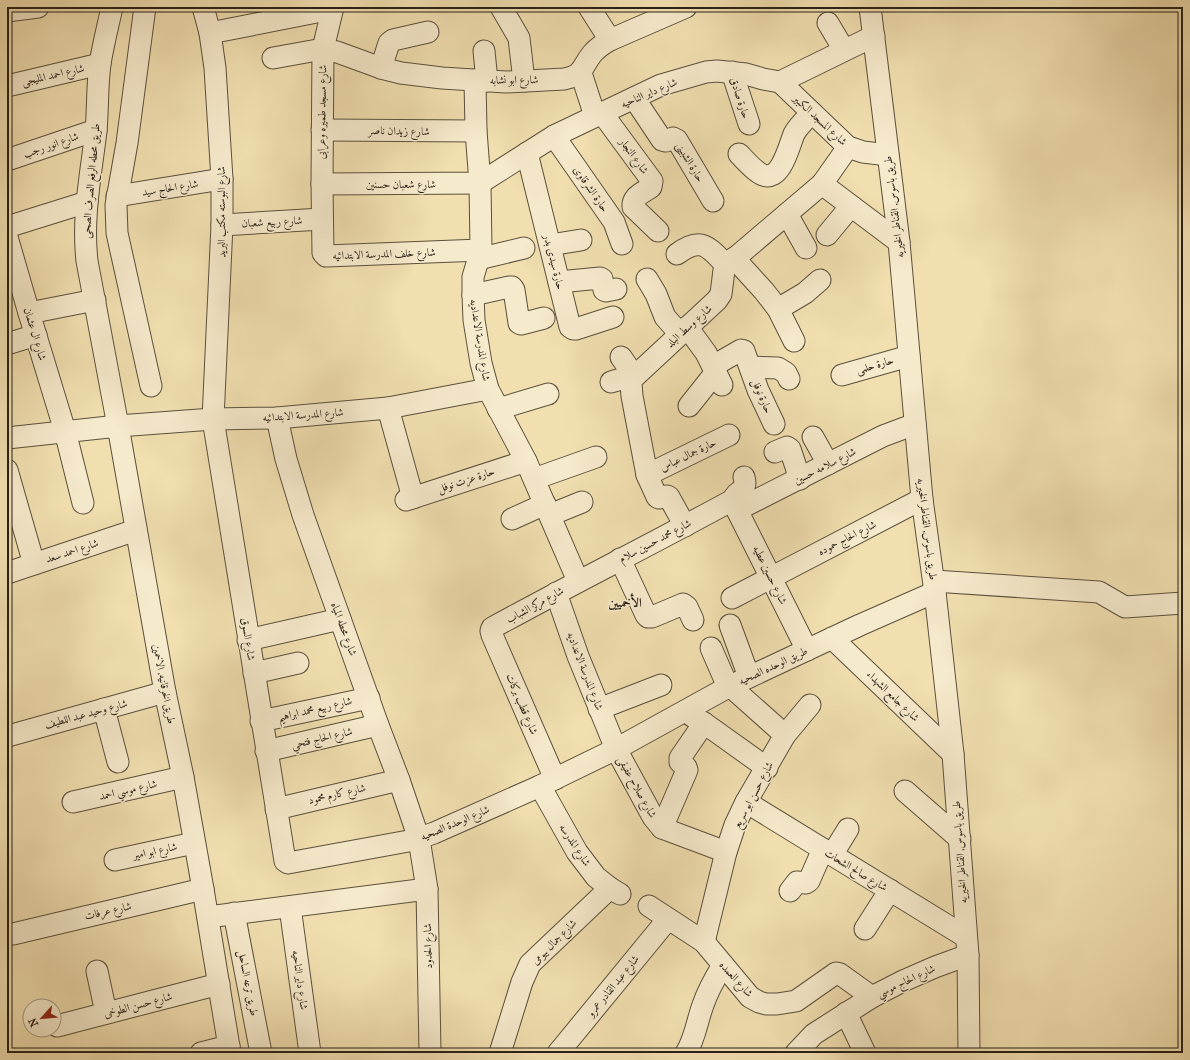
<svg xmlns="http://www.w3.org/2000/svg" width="1190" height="1060" viewBox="0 0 1190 1060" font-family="'IM FELL French Canon',Amiri,serif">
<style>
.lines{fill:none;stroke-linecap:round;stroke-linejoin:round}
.minor-casing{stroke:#5a503c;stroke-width:23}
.minor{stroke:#f6eacc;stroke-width:21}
.labels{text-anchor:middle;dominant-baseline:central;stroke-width:3;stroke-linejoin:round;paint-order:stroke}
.street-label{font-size:11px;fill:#282016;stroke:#f6eacc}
.quarter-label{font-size:13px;font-weight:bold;fill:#282016;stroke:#f6eacc}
</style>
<rect width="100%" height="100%" fill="#f1dfb0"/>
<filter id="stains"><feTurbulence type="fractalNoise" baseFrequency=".005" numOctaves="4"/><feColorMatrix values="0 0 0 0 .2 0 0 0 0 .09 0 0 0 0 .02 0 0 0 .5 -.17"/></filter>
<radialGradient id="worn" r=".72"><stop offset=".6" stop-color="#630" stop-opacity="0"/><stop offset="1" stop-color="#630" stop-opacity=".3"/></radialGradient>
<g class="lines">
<defs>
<g id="minor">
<path d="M112,7C108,26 103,45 100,64C97,86 98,109 96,131C91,174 82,217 87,261L118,426L213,419L277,418L388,408L488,389"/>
<path d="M145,7L127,143L116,205L117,233L151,386"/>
<path d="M203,7L210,33L215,68L222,179V225L213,419L285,861L288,863L414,840L434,833L540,786L616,749L730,686L860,625L935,592"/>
<path d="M333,7L323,49L322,184L323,253L326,256L481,250"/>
<path d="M501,7L519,38L524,81"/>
<path d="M589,7L610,40"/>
<path d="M870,7L899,242L922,499L935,592L953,754L968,955L969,1053"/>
<path d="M7,11L38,7"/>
<path d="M828,23L844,50"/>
<path d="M210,33L332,9"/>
<path d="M484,51L487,81"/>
<path d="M273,58L323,49L337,52L381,68L401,73L442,78L506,82L564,79C584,75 581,68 592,54C597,48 603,44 610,40L686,7"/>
<path d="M381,68L389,43L393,40L428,32"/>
<path d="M732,72L749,124"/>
<path d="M581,73L595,116"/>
<path d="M475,80L476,131L480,183L481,250L473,277V295L474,320L481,363L488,389L526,461L578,581"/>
<path d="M780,82L848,147L863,152L888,155"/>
<path d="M7,86L100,64"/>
<path d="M634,98L662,140L666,141L673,138L677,140L713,201"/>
<path d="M602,113L652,181L651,187C643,193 632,196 633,207L658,231"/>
<path d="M322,130L476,131"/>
<path d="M554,136L614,222L622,244"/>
<path d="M527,153L570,327L573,329H576L613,317"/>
<path d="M739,154C745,160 755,172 763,175C781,182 789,146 794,134C798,126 806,119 812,113"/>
<path d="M7,160L96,130"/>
<path d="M322,184L480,183L554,136L661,85L706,72L717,71L746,74L763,79L780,82L874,36"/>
<path d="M822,184L899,242"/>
<path d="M117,196L222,179"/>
<path d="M787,214L806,248"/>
<path d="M222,225L322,219"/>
<path d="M7,227L87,202"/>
<path d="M827,235L851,206"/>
<path d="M7,237L29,313L65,431L83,503"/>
<path d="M550,245L581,240"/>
<path d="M677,254C702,235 709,248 727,266"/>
<path d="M734,258L764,291L778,309L794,341"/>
<path d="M478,259L524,248"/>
<path d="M647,279L656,294L665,317L680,334"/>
<path d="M559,282L600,278L602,279L604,290L606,291L616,289"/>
<path d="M473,295L509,287H512L514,290L519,323L521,324L544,318"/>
<path d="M778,309L805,293L820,280"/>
<path d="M29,313L95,300"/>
<path d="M687,327L706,353L722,385"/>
<path d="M7,344L36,335"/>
<path d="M621,357L634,376"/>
<path d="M713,366L741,350L744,351L758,390L774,424"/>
<path d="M750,367L778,368L786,373L789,379"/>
<path d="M842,375L909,356"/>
<path d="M611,382C619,379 624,378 632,379"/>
<path d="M689,406L716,372"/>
<path d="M388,408L413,498"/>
<path d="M498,409L548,394"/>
<path d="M277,418L286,459L303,515L378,725L399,780L419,839L427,889L430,1053"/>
<path d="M813,437L828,464"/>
<path d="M7,438L118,426L165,692L183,777L203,889L230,1053"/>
<path d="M775,452L787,447L790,449L800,479"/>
<path d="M7,470L34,564"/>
<path d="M647,475L729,435"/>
<path d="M534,479L596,457"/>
<path d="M406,500L526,461"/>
<path d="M733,503C733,488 749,495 744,477"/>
<path d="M737,510L883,436L915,424"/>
<path d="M550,515L582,502"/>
<path d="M512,519L545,504"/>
<path d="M685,526L669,497L667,496L659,498L657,497L647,475L632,396L631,383L632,379L717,300L721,294L724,270L728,264L822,184L848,147"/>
<path d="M620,559L646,615L648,617H652L683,604L687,607L693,620"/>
<path d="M7,573L136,530"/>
<path d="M934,581L1099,592L1125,607L1183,603"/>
<path d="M556,593L578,656L616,749L653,817L662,828L726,852"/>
<path d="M732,598L922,499"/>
<path d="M730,625L749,677"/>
<path d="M832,638L953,754"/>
<path d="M248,640L340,619"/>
<path d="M711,648L728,687"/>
<path d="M254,673L298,663"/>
<path d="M730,686L785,735"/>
<path d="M104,709L118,762"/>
<path d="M599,709L661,685"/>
<path d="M692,716L704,723L767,768"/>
<path d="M261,721L369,698"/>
<path d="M8,736L165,692"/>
<path d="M266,751L378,725"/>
<path d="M555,779L492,635L491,631L492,628C570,585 650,545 729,502L731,501L737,510L807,650"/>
<path d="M540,786L577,852L596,877L610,888L620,894"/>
<path d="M905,791L960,839"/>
<path d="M73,802L183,777"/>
<path d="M746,802L966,937"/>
<path d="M276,809L399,780"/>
<path d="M662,828L687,770L686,767L680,762V758L704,723"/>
<path d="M832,855L848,829"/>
<path d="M115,860L194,843"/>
<path d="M790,891L797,882L806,883L809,881L823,849"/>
<path d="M649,906L704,942L750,997L759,1002L766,1004H777L796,1001L836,973L840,974L872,997"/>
<path d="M290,907L310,1053"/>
<path d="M234,913L261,1053"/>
<path d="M208,917L427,889"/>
<path d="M865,929L890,890"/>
<path d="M13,934L203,889"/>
<path d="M704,942L726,852L735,825L746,802L785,735L810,705"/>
<path d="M97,971L106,1013"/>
<path d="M846,1013L865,1053"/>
<path d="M57,1026L219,984"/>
<path d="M201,1053L229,1046"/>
<path d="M500,1053L522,982L530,964L610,888"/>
<path d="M558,1053L668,919"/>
<path d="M686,1053C695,1039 697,1021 703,1005C708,990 715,978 723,965"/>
<path d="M796,1053L814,1034L872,997L903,981L935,967L968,955"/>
</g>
</defs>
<use href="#minor" class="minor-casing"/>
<use href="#minor" class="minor"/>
</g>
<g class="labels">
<g class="street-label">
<text transform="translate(53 75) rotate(-13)">شارع احمد المليجى</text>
<text transform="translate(514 80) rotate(-1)">شارع ابو نشابه</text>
<text transform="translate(649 93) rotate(-23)">شارع داير الناحيه</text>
<text transform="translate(740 98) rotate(72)">حارة صادق</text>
<text transform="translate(322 112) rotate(-89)">شارع مسجد طميره وعرابى</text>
<text transform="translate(820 120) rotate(43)">شارع المسجد الكبير</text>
<text transform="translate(399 131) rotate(1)">شارع زيدان ناصر</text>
<text transform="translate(51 145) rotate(-19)">شارع انور رجب</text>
<text transform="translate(634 156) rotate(54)">شارع النجار</text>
<text transform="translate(690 162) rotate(59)">حارة الشبينى</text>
<text transform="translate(91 181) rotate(-85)">طريق محطه الرفع الصرف الصحى</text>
<text x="401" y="184">شارع شعبان حسنين</text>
<text transform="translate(170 188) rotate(-9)">شارع الحاج سيد</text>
<text transform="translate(591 189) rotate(55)">حارة الشرقاوى</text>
<text transform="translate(894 207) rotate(-97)">طريق باسوس, القناطر الخيريه</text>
<text transform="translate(221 212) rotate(-90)">شارع البوسته مكتب البريد</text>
<text transform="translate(272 222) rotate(-3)">شارع ربيع شعبان</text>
<text transform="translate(384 254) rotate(-2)">شارع خلف المدرسة الابتدائيه</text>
<text transform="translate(554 262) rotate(76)">حارة سيدى بدر</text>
<text transform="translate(689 326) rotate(-42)">شارع وسط البلد</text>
<text transform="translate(35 334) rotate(73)">شارع ال عثمان</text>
<text transform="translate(480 340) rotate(81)">شارع المدرسة الاعداديه</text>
<text transform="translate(875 365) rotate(-16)">حارة حلمى</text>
<text transform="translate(762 396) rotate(67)">حارة نوفل</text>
<text transform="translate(303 415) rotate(-4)">شارع المدرسة الابتدائيه</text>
<text transform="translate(688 455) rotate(-26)">حارة جمال عباس</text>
<text transform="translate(825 466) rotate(-27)">شارع سلامه حسين</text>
<text transform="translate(466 480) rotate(-18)">حارة عزت نوفل</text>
<text transform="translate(927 529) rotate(83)">طريق باسوس, القناطر الخيريه</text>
<text transform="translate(847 538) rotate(-27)">شارع الحاج حموده</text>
<text transform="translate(655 541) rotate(-28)">شارع محمد حسين سلام</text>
<text transform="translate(72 551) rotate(-18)">شارع احمد سعد</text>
<text transform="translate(770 575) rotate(64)">شارع حسين عطيه</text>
<text transform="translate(535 605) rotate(-29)">شارع مركز الشباب</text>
<text transform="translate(344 629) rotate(70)">شارع محطه المياه</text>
<text transform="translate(248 639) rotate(81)">شارع السوق</text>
<text transform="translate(773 666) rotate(-25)">طريق الوحده الصحيه</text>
<text transform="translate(585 671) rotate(69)">شارع المدرسة الاعداديه</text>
<text transform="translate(164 684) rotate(79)">طريق الخرقانيه, الاخمين</text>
<text transform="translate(893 696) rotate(44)">شارع جامع الشهداء</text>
<text transform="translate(522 704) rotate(67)">شارع قطب بركات</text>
<text transform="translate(315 709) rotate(-13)">شارع ربيع محمد ابراهيم</text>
<text transform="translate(86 714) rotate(-15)">شارع وحيد عبد اللطيف</text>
<text transform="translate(322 738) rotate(-13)">شارع الحاج فتحي</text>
<text transform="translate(637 787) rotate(61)">شارع صلاح عفيفى</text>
<text transform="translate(128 790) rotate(-13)">شارع موسي احمد</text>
<text transform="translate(337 794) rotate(-13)">شارع كارم محمود</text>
<text transform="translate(753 795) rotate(-62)">شارع حسن ابو سريع</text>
<text transform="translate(455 823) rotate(-23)">شارع الوحدة الصحيه</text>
<text transform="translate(575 845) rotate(57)">شارع المدرسه</text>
<text transform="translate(155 851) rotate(-12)">شارع ابو امير</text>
<text transform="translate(960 852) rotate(-94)">طريق باسوس, القناطر الخيريه</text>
<text transform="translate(856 870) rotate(31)">شارع صالح الشحات</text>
<text transform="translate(108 911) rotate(-13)">شارع عرفات</text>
<text transform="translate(554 942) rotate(-45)">شارع جمال بيومى</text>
<text transform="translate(428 946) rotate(-91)">شارع الحدود</text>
<text transform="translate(736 979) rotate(48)">شارع العمده</text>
<text transform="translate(300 980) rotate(82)">شارع داير الناحيه</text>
<text transform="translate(906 981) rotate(-25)">شارع الحاج موسي</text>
<text transform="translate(248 983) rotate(79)">طريق ترعه الساحل</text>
<text transform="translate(613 986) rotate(-51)">شارع عبد القادر عمرو</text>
<text transform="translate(138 1005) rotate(-15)">شارع حسن الطوخى</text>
</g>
<g class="quarter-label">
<text x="625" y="602">الأخميين</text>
</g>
</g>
<rect width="1190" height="1060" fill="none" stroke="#f1dfb0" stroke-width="24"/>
<rect x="8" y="8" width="1174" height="1044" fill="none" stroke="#282016" stroke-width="2"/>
<rect x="12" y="12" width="1166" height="1036" fill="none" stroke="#282016"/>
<g transform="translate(42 1018) rotate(243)"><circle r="19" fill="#f6eacc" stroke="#a49983"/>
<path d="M0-3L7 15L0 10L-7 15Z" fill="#8f2418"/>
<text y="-6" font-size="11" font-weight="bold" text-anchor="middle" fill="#282016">N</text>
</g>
<rect width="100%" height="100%" filter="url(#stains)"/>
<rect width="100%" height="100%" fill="url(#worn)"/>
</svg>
